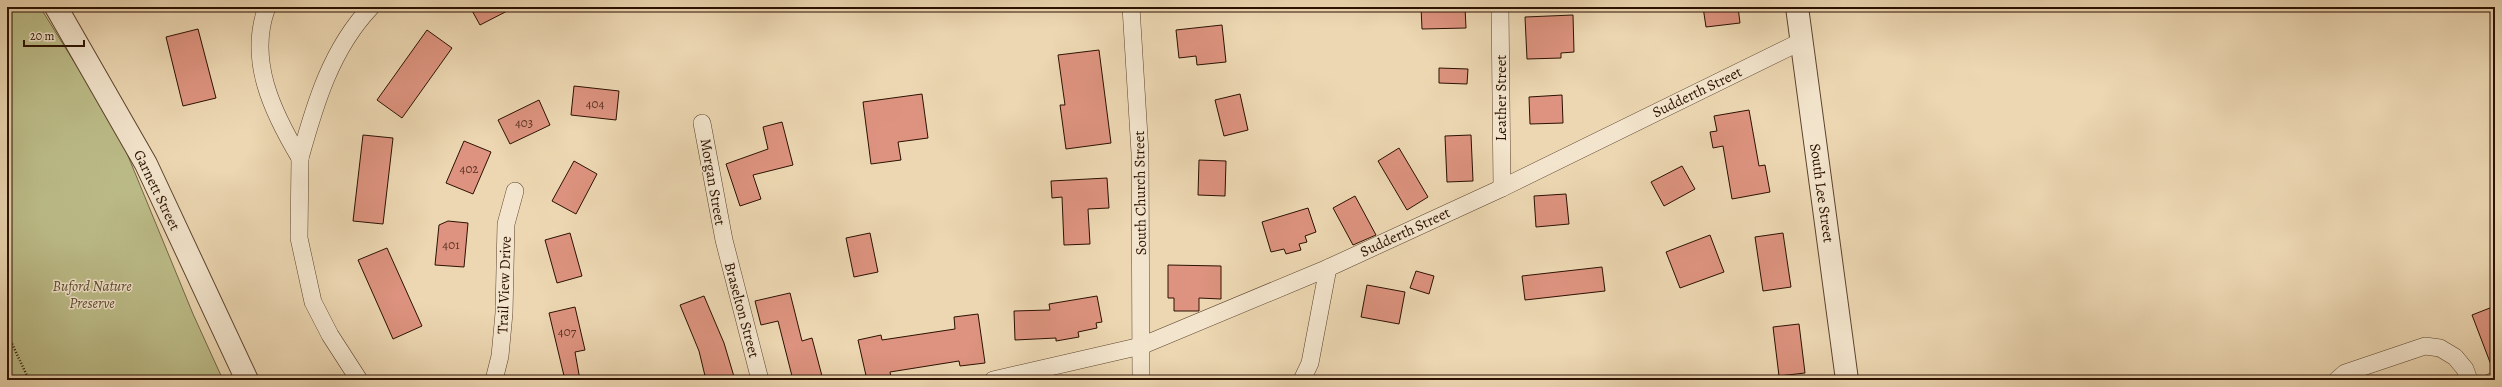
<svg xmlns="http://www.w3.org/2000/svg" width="2502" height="387" viewBox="0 0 2502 387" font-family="Alegreya,serif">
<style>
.green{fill:#bcbd89;stroke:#746744}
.building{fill:#dd937f;stroke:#2c1100}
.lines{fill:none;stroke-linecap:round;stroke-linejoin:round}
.service-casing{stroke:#5c422c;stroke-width:10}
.minor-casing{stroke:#5c422c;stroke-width:18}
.tertiary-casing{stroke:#5c422c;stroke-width:24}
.path{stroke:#2c1100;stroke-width:2.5;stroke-dasharray:1 2;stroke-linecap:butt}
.service{stroke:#f3e5cd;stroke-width:9}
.minor{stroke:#f3e5cd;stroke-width:17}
.tertiary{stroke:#f3e5cd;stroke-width:22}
.labels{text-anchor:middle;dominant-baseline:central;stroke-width:3;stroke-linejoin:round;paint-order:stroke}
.number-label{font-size:13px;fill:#583220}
.street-label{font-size:15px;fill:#2c1100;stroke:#f3e5cd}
.park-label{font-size:15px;font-style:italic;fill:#5e4d30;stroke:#f3e5cd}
</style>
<rect width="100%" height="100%" fill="#ecd7b2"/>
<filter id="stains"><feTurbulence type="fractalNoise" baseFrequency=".005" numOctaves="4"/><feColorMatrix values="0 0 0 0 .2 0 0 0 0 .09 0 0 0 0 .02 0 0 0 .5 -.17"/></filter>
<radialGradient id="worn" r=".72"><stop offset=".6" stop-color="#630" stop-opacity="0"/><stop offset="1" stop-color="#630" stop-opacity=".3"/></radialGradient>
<path class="green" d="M7,7H40L119,134L193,314L223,380H7Z"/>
<g class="building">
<path d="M470,7H515L480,25Z"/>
<path d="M1421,7H1465L1466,28L1422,29Z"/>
<path d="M1703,7H1738L1740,23L1706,27Z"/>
<path d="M1573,15L1574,52L1561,53V58L1527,59L1525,17Z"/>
<path d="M1222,25L1226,62L1197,65L1196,56L1179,58L1176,30Z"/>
<path d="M198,29L216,98L183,106L166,37Z"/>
<path d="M427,30L452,48L402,118L377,100Z"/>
<path d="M1099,50L1111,143L1066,149L1060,105H1065L1058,55Z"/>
<path d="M1439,68L1468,69L1467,84L1439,83Z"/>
<path d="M574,86L619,91L616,120L571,115Z"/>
<path d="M922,94L928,138L898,142L901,160L871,164L863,102Z"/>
<path d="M1240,94L1248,130L1224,136L1215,100Z"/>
<path d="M1562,95L1563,123L1530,124L1529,97Z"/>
<path d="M539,100L550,125L510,144L498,120Z"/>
<path d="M1749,110L1759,166L1765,165L1770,192L1732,199L1723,146L1713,148L1710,132L1717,131L1714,116Z"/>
<path d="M782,122L793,165L753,175L761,199L740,206L726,164L768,149L763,127Z"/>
<path d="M363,135L393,138L383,224L353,221Z"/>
<path d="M1471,135L1473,181L1447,182L1445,136Z"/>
<path d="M464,141L491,152L473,194L446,183Z"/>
<path d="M1399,148L1428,197L1407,210L1378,161Z"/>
<path d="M1199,160L1226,161L1225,196L1198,195Z"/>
<path d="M574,161L597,174L576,214L552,201Z"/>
<path d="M1682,166L1695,189L1664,206L1651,182Z"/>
<path d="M1107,178L1109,208L1088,209L1090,244L1064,245L1062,197L1052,198L1051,181Z"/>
<path d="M1566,194L1569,224L1536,227L1534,196Z"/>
<path d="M1355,196L1376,235L1353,245L1333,208Z"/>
<path d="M1308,208L1316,232L1305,236L1307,242L1299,244L1301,250L1286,254L1284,249L1271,252L1262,222Z"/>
<path d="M448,221L468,223L464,267L435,265L439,225Z"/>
<path d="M570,233L582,276L557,283L545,240Z"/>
<path d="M870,233L878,272L854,277L846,238Z"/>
<path d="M1783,233L1791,287L1763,291L1755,237Z"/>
<path d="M1710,235L1724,272L1680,288L1666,252Z"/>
<path d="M387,248L422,326L393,339L358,260Z"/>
<path d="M1168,265L1221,266V299L1199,298V311H1174V298H1168Z"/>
<path d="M1602,267L1605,291L1525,300L1522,276Z"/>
<path d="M1416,271L1434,276L1429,294L1410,288Z"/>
<path d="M1367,285L1405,292L1399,324L1361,317Z"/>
<path d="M790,293L802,341L812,338L822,376L805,380H793L778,321L761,325L755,301Z"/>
<path d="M704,296L724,343L735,380H706L699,351L680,305Z"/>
<path d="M1097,296L1102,322L1096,323L1097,328L1078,332L1079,337L1056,341V338L1015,340L1014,311L1050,310L1049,304Z"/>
<path d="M2495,306V370H2493L2472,315Z"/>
<path d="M575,307L585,350L575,352L580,380H565L549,313Z"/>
<path d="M978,314L985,363L960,366L959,361L890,372L891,377L867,380L858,340L881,335L882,340L955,329L954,317Z"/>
<path d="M1799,324L1805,373L1779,376L1773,327Z"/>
</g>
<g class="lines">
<defs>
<path id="service" d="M2486,380L2495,376"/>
<g id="minor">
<path d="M267,7C247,60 273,113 300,158C315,104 331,49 371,7"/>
<path d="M1131,7L1140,153L1141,380"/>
<path d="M1500,7L1502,188"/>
<path d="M702,123L724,240L760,380"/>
<path d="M300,158L299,238L313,302L330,335L359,380"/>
<path d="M494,380L500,356L504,313L506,224L515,191"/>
<path d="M993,380L1141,346L1328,268L1502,188L1802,41"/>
<path d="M1302,380L1310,363L1328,268"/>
<path d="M2337,380L2345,373L2425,346L2440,348L2455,357L2465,369L2469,380"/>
</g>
<g id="tertiary">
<path d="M56,7L146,164L247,380"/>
<path d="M1797,7L1847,380"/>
</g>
</defs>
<use href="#service" class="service-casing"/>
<use href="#minor" class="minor-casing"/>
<use href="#tertiary" class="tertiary-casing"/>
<path class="path" d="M7,333L29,380"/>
<use href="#service" class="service"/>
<use href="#minor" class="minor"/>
<use href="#tertiary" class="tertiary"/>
</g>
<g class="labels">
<g class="number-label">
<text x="595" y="103">404</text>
<text x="524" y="122">403</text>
<text x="469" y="168">402</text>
<text x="451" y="244">401</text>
<text x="567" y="331">407</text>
</g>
<g class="street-label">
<text transform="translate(1697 92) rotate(-26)">Sudderth Street</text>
<text transform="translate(1501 98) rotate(-90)">Leather Street</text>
<text transform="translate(713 182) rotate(80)">Morgan Street</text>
<text transform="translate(157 190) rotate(64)">Garnett Street</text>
<text transform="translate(1140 193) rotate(-91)">South Church Street</text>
<text transform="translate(1822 193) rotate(82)">South Lee Street</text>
<text transform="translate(1405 232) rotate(-25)">Sudderth Street</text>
<text transform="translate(504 285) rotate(-88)">Trail View Drive</text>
<text transform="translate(742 310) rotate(75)">Braselton Street</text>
</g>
<g class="park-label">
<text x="92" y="286">Buford Nature<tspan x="92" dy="17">Preserve</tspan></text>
</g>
</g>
<rect width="2502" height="387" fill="none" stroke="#ecd7b2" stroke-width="24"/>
<rect x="8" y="8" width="2486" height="371" fill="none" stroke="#2c1100" stroke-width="2"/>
<rect x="12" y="12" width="2478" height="363" fill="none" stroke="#2c1100"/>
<path d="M24 40v6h60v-6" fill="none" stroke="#2c1100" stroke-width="2"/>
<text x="30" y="40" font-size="12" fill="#2c1100" stroke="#f3e5cd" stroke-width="3" paint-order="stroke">20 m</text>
<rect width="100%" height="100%" filter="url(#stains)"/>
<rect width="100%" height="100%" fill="url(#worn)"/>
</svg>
